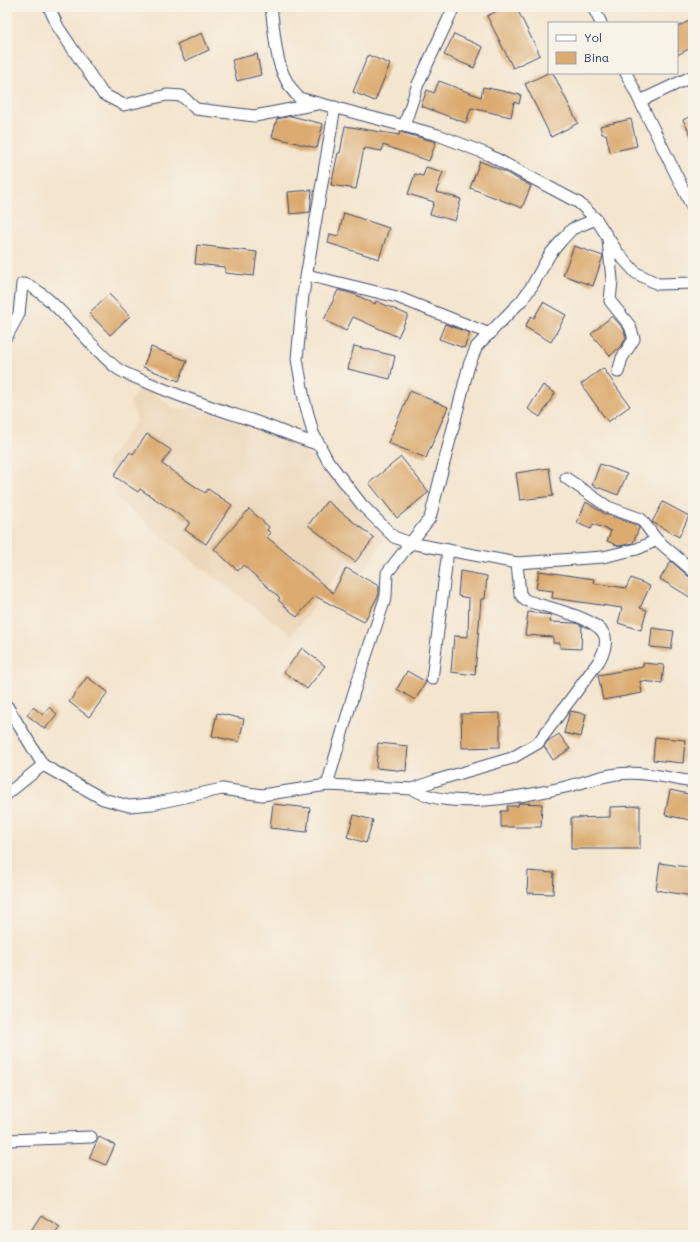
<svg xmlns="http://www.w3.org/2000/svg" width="700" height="1242" viewBox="0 0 700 1242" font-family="Mali,sans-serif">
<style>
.built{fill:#edd7ba}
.building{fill:#dcab70}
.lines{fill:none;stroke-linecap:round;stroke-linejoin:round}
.street-casing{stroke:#3c4a6f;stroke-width:13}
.street{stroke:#fff;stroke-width:11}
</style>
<rect width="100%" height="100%" fill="#f7f3e8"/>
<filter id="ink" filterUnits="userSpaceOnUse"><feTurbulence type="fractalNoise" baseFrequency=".025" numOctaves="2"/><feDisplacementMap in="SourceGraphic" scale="8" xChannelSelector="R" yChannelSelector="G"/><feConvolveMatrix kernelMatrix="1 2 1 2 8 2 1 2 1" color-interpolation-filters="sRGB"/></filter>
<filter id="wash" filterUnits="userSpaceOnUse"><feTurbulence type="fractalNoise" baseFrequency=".012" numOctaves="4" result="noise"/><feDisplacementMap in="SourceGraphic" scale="16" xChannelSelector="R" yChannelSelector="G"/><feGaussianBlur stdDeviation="0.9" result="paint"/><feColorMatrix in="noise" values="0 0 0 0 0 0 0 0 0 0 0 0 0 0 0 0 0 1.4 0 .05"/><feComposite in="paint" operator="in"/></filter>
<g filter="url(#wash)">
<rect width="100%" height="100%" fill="#f4e5ce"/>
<path class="built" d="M144,383L172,408L180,409L192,407L245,423L290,438L324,468L385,538L362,573L346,563L292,635L192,561L118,499L106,462L137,420L130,402Z"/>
<g id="blocks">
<g class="building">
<path d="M505,7H516L540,55L513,68L487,16Z"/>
<path d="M693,19V47L677,55V27Z"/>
<path d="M202,33L209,50L185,61L177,44Z"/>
<path d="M454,34L483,47L474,68L444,55Z"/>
<path d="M257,54L261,75L237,81L232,60Z"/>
<path d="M368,55L390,64L375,101L353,92Z"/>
<path d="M548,73H553L578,123L551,137L525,84Z"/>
<path d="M439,81L481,97L483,87L521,95L519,104L514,102L511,117L471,108L466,123L421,106L427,90L434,93Z"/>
<path d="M693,115V139L683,120Z"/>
<path d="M291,116L323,124L317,148L272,137L277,119Z"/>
<path d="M631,119L637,146L610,152L606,134H602L600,126Z"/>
<path d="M345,126L399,135L400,132L436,142L429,161L383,145L382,151L364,148L356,189L331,185L338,153H340Z"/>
<path d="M480,161L503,171L531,186L522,208L470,188Z"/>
<path d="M426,167L443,172L436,192L461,199L455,221L430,214L434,202L408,194L415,174L423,176Z"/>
<path d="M312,190L310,212L290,214L288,192Z"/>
<path d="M344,213L389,228L379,259L328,243L330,234L338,236Z"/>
<path d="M197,245L257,252L254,276L225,273V267L195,264Z"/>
<path d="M574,246L603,256L593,286L563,275Z"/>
<path d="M338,290L354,294L375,304L376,301L408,315L398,337L353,317L346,331L324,320Z"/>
<path d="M109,294L130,316L110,335L89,313Z"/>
<path d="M543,302L566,315L551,342L525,327L531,316L534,318Z"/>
<path d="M612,316L624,329L626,338L622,345L610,356L591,334Z"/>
<path d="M445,324L470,333L464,348L439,339Z"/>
<path d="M354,346L395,356L390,379L348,369Z"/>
<path d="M151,347L187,361L179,381L143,367Z"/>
<path d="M603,368L630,406L608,422L581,384Z"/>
<path d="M543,385L555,393L540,417L528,409Z"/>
<path d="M410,391L448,407L426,458L388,443Z"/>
<path d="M147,434L171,450L162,464L205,493L208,489L232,505L206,544L185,530L190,522L140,489L138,492L114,476L130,452L133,454Z"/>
<path d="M401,457L429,492L397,518L369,483Z"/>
<path d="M600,464L627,474L618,495L592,485Z"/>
<path d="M549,468L553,496L520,500L516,473Z"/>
<path d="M327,501L374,538L355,562L308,525Z"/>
<path d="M586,502L605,514L637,525L639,528L633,543L619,546L607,541L611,531L593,524L591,529L577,523Z"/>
<path d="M663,502L689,516L679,537L652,522Z"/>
<path d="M249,509L269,527L267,530L271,533L267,537L333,593L346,568L379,586V594L364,622L315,596L297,617L278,600L280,598L243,565L238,571L214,549Z"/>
<path d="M671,561L688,576L693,578V599L660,579Z"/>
<path d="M460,571L487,576L485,599H481L475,675L451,672L454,636L468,637L469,598L458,596Z"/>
<path d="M539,571L594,579L593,583L626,588L631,578L650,586L640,608L647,610L641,630L618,623L622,608L552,598L553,591L536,589Z"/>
<path d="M528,612L551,615L550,622L576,623L582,626L581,649L560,648V643H553V637L525,635Z"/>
<path d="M652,628L674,631L671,649L650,647Z"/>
<path d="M302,648L325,666L307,689L284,672Z"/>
<path d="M643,663L664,665L662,683L640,681L642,693L603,700L598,675L643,667Z"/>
<path d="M407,671L426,682L415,700L397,689Z"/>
<path d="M87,677L108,692L89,717L69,702Z"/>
<path d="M33,707L43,715L49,707L57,714L45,729L27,715Z"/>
<path d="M570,711L586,714L581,737L564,733Z"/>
<path d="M217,713L244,719L239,742L212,736Z"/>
<path d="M500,713V747L462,748L461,714Z"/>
<path d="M559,734L570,749L553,760L544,746L548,741Z"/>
<path d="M655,737L685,740L683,763L653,760Z"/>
<path d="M378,743L408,746L406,771L376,768Z"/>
<path d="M670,790L693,795V818H691L690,820L665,815Z"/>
<path d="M519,803L542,804L541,827H501V811H507V806H518Z"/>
<path d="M273,804L310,808L307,832L270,828Z"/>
<path d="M640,806V849H571V818L610,817V807Z"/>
<path d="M354,815L373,820L366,843L347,837Z"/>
<path d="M660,863L693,868L692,896L656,890Z"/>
<path d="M528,871L554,873L553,894L527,893Z"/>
<path d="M99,1137L115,1145L106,1165L89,1158Z"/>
<path d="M41,1215L60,1227L54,1235H28Z"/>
</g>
</g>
</g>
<g filter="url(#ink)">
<use href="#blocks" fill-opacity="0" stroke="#3c4a6f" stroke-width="1"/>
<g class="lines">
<defs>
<g id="street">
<path d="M49,7L58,27L103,94L124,105L167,95L182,96L196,109L255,116L317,104"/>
<path d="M271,7C276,41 274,72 299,98L438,135L487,154L579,203L596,219L618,253L636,273L658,284L693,283"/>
<path d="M593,7L601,23"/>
<path d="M626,73L693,209"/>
<path d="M640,101L693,76"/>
<path d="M335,107L303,295L297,359L304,399L313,433L328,461L362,505L394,537L410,543L517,563L603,557L637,549L657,540"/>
<path d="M404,126L418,84L454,7"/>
<path d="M608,239L612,280L610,301L630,326L634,339L622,358L618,372"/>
<path d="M307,275L397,297L490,334"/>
<path d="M7,336L19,314L22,284C43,283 96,354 118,369C127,375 139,379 149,383C182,398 217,409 251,420C275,428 297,438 320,445"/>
<path d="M566,478L608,507L641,519L657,540L693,571"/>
<path d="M432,679L448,550"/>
<path d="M7,706L43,765L103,799L129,806L152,804L222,789L262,795L327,785L413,789L434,781L512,758L538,743L599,661C603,653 607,646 605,637C600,617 543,607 525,600L520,594L517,563"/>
<path d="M327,785L354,692L386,596L387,573L430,518L469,365L477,346L522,300L532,286L550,254L562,240L572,229L596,219"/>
<path d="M413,789C449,811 521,797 561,788C580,784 599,776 617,774C642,771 669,778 693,782"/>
<path d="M7,794L43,765"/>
<path d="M7,1140L91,1137"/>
</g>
</defs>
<use href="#street" class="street-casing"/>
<use href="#street" class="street"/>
</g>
</g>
<rect width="700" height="1242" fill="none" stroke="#f7f3e8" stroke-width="24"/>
<rect x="548" y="22" width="130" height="52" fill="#f7f3e8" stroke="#9fa5b1"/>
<rect x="556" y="35" width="20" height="6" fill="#ffffff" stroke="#9fa5b1"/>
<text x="584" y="42" font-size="12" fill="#1b2f5e">Yol</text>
<rect x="556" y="52" width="20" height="12" fill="#dcab70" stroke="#9fa5b1"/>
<text x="584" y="62" font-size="12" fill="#1b2f5e">Bina</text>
</svg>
